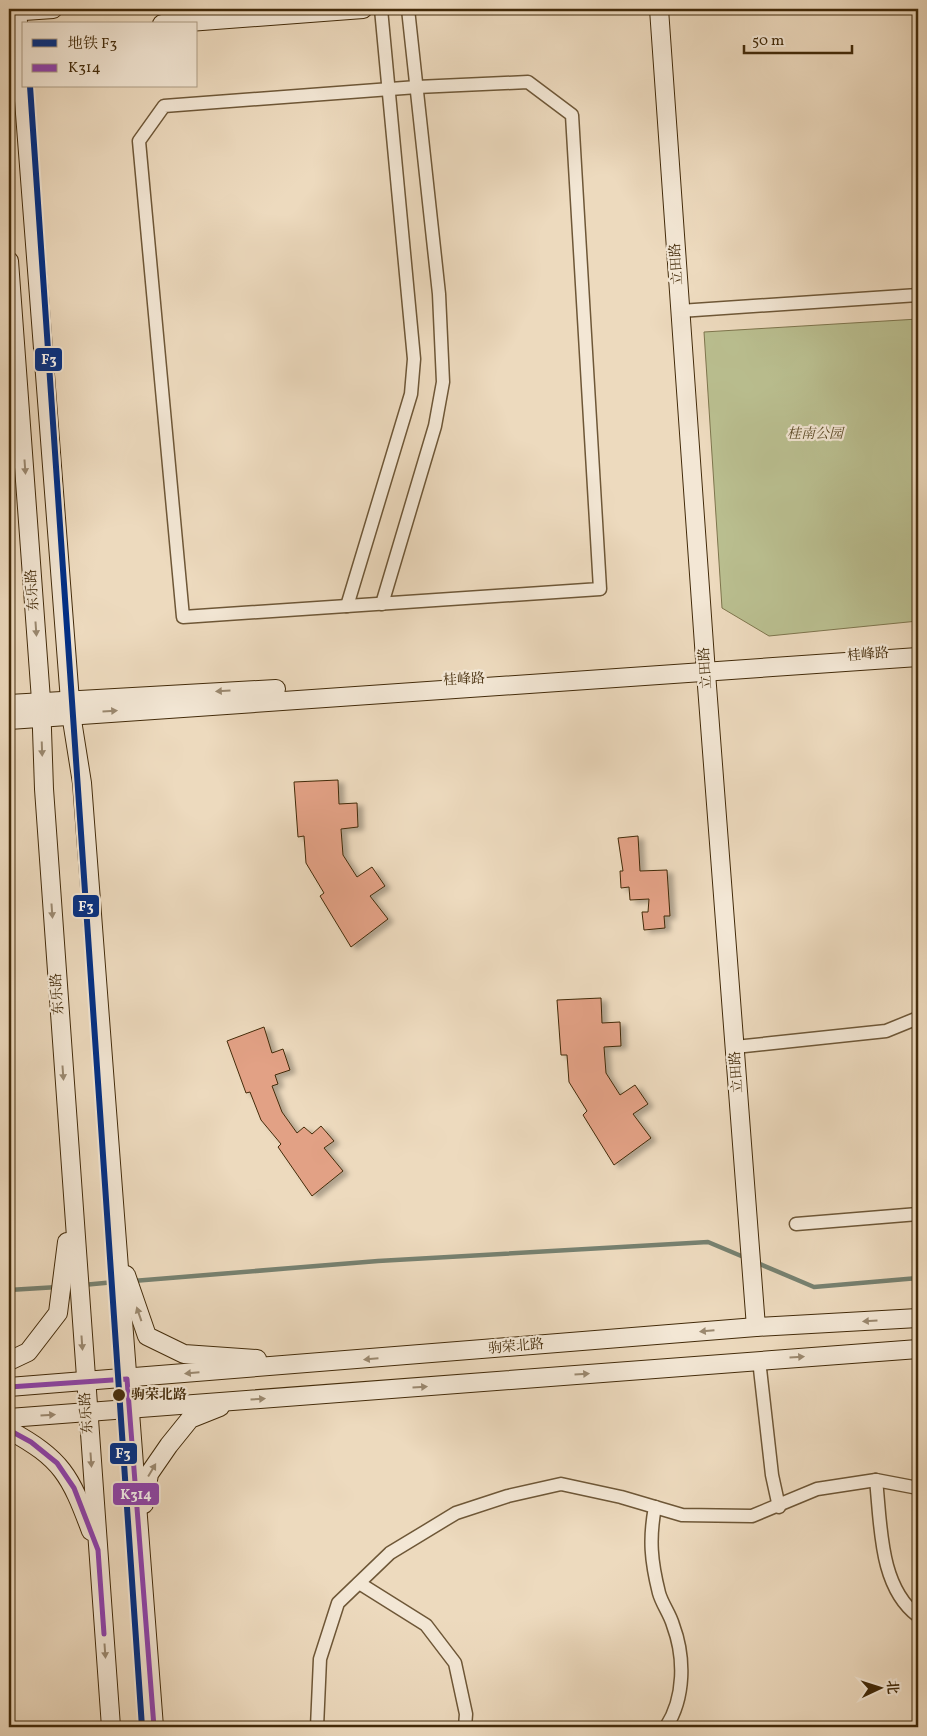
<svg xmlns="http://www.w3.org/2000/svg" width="927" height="1736" viewBox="0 0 927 1736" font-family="Vollkorn,'Noto Serif SC',serif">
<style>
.green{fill:#babf90;stroke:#7e754d}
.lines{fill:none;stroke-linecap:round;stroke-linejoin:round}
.stream{stroke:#778170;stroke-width:4.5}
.building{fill:#e2a185;stroke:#432b0a;filter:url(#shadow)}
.street-casing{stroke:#6e5737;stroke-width:15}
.secondary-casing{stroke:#432b0a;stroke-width:20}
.street{stroke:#f3e7d5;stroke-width:12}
.secondary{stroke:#f3e7d5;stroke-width:18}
.bus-1-casing{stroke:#f3e7d5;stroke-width:9}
.bus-1{stroke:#8e44ad;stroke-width:5}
.metro-1-casing{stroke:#f3e7d5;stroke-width:10}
.metro-1{stroke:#002f87;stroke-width:6}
.oneway{fill:#9b8970}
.stop-dot{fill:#432b0a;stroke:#f3e7d5;stroke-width:2}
.labels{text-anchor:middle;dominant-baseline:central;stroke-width:4.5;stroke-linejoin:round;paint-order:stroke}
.street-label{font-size:14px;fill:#432b0a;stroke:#f3e7d5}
.park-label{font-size:14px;font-style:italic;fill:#5b4925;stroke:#f3e7d5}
.stop-label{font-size:14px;font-weight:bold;fill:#432b0a;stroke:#f3e7d5;text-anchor:start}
.line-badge{stroke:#f3e7d5;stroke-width:2}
.badge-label{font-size:14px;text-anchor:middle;font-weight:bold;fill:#fff}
</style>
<defs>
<filter id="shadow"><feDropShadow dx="5.5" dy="3" stdDeviation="2.5" flood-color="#0004"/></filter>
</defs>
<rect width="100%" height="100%" fill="#eddabe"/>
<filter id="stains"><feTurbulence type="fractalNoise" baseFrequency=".004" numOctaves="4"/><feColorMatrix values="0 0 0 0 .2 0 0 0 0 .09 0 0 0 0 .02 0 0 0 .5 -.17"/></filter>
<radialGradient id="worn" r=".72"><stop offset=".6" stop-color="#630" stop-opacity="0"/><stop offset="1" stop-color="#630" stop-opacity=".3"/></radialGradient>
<path class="green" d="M918,319V621L769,636L722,608L704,332Z"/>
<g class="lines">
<g class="stream">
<path d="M755,1262L814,1287L918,1278"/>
<path d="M133,1281L378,1261L708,1242L746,1258"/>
<path d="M83,1285L115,1282"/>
<path d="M9,1290L58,1287"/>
</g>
</g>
<g class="building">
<path d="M338,780L339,804L357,803L358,827L341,829L343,855L357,877L372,867L385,886L370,896L388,919L351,947L320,896L324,893L306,863L304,836L298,837L294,782Z"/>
<path d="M638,836L640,871L667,870L670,916H664L665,928L644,930L642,912H648L649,899L630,900L629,887L621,888L620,871H623L618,838Z"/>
<path d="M601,998L602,1023L620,1022L621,1046L604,1047L606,1073L620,1095L635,1085L648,1104L633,1114L651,1138L614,1165L583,1115L587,1111L569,1082L567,1055H561L557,1000Z"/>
<path d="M264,1027L272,1053L283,1049L290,1070L275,1075L278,1084L272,1086L282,1112L297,1133L304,1127L312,1134L321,1126L334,1141L324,1148L343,1171L312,1196L278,1147L281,1144L261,1120L250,1092L246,1093L227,1041Z"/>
</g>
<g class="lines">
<defs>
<g id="street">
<path d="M528,82L572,115L600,589L183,617L139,141L164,106L417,87Z"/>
<path d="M680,311L918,295"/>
<path d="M382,604L435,426L443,382L439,294L408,9"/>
<path d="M347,606L411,394L414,359L381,9"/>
<path d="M735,1047L886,1031L918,1018"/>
<path d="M796,1224L918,1214"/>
<path d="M759,1360L772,1475L779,1507"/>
<path d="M876,1480C881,1525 879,1587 918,1616"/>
<path d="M655,1507C649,1539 651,1561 659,1593C662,1604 670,1614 673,1625C685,1657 685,1698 666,1727"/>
<path d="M359,1583L426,1625L455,1663L466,1714L465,1727"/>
<path d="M317,1727L320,1659L338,1603L390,1553L456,1513L508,1496L561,1484L621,1497L682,1515L752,1516L817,1489L876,1480L918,1488"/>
</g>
<g id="secondary">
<path d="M17,9L71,714L82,783L154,1727"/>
<path d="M659,9L706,673L756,1327"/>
<path d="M9,12L53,9"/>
<path d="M162,24L363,9"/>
<path d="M9,261L41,700L44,789L111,1727"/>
<path d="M9,704L276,689"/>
<path d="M9,720L918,657"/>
<path d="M126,1275L147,1336L184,1354L257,1359"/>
<path d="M9,1361L28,1352L58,1313L67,1242"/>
<path d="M9,1387L756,1327L918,1318"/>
<path d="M9,1418L918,1349"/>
<path d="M9,1430C62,1459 70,1475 91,1531"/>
<path d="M144,1504L149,1474L169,1445L190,1419L220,1407"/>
</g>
</defs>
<use href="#street" class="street-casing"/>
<use href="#secondary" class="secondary-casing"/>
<use href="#street" class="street"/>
<use href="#secondary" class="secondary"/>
<defs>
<g id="bus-1">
<path d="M9,1387L127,1379L154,1727"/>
<path d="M9,1430L31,1442L57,1463L74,1488L98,1550L104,1634"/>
</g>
</defs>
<use href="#bus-1" class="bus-1-casing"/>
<use href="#bus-1" class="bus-1"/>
<defs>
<path id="metro-1" d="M30,86L142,1727"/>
</defs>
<use href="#metro-1" class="metro-1-casing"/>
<use href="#metro-1" class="metro-1"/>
</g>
<defs><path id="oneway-solid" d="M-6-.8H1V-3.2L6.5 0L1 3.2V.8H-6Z" transform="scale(1.25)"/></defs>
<g class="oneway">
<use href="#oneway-solid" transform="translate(25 467) rotate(86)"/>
<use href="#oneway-solid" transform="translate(36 629) rotate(86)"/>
<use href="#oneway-solid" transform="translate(223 691) rotate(177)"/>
<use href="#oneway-solid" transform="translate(110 711) rotate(-4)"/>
<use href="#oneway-solid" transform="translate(42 749) rotate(88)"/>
<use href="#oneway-solid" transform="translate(52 911) rotate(86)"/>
<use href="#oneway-solid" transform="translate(63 1073) rotate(86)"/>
<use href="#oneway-solid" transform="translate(139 1314) rotate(-109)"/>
<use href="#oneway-solid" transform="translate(870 1321) rotate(177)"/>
<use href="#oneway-solid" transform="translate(707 1331) rotate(175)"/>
<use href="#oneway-solid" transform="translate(82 1343) rotate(86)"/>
<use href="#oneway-solid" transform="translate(797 1357) rotate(-4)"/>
<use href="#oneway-solid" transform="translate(371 1359) rotate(175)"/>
<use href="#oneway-solid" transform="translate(192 1373) rotate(175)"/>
<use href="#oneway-solid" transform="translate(582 1374) rotate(-4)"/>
<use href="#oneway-solid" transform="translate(420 1387) rotate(-4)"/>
<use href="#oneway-solid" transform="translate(258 1399) rotate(-4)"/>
<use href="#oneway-solid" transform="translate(48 1415) rotate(-4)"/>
<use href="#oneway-solid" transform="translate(91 1460) rotate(86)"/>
<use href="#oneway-solid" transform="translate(152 1470) rotate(-59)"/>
<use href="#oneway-solid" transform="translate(105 1651) rotate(86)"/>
</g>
<circle class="stop-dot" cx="119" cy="1395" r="7"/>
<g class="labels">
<g class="street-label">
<text transform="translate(677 264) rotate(-94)">立田路</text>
<text transform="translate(33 590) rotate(-94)">东乐路</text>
<text transform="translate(868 655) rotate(-5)">桂峰路</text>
<text transform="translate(706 668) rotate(-94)">立田路</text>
<text transform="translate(464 680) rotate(-3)">桂峰路</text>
<text transform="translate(58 994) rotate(-94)">东乐路</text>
<text transform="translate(737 1072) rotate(-94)">立田路</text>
<text transform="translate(516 1347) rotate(-5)">驹荣北路</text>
<text transform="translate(87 1413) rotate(-94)">东乐路</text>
</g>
<g class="park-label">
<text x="815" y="434">桂南公园</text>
</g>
<g class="stop-label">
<text x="131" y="1395">驹荣北路</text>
</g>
</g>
<g class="line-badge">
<rect x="34" y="347" width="29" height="25" rx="5" fill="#002f87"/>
<rect x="72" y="894" width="28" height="24" rx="5" fill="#002f87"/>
<rect x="109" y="1442" width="29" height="23" rx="5" fill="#002f87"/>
<rect x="112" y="1482" width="48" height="24" rx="5" fill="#8e44ad"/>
</g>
<g class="badge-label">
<text x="49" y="364">F3</text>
<text x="86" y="911">F3</text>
<text x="123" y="1458">F3</text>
<text x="136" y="1499">K314</text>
</g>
<rect width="927" height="1736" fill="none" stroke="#eddabe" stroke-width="30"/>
<rect x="10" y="10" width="907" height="1716" fill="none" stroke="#432b0a" stroke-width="2.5"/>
<rect x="15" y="15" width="897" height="1706" fill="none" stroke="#432b0a"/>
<rect x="22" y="22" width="175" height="65" fill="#f3e7d5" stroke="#ad9c84"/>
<rect x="32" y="39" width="25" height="8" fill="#002f87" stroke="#ad9c84"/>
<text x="68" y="48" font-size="15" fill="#432b0a">地铁 F3</text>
<rect x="32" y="64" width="25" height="8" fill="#8e44ad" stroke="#ad9c84"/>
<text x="68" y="72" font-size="15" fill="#432b0a">K314</text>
<g transform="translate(880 1688) rotate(86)" stroke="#f3e7d5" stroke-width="4" paint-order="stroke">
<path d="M0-4L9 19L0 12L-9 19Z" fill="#432b0a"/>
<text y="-8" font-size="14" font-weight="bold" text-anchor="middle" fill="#432b0a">北</text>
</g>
<path d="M744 45v8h108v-8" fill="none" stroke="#432b0a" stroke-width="2.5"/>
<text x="752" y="45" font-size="15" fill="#432b0a" stroke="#f3e7d5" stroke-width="4" paint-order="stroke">50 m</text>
<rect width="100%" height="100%" filter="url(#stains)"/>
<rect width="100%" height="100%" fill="url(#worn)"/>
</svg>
